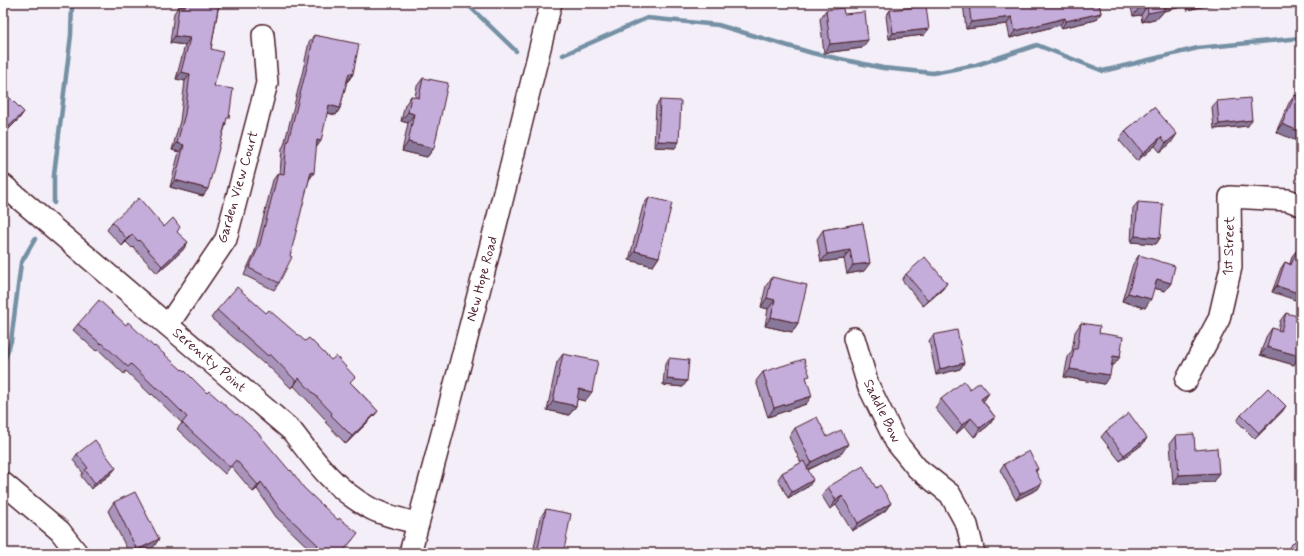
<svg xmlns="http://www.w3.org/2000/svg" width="1304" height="556" viewBox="0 0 1304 556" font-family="Mynerve,sans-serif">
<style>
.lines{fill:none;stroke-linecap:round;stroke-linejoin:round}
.stream{stroke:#7590a4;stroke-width:4.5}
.minor-casing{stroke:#4a1f2b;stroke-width:24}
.minor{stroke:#fff;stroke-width:21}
.wall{fill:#a994bc;stroke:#4a1f2b}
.shaded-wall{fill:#897899;stroke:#4a1f2b}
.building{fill:#c4acdb;stroke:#4a1f2b}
.labels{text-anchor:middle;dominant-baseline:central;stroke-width:3;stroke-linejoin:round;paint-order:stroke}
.street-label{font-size:14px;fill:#4a1f2b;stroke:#fff}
</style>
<rect width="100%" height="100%" fill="#f3eef8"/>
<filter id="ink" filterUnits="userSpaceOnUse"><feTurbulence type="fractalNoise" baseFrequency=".025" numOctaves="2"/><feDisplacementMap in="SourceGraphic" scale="8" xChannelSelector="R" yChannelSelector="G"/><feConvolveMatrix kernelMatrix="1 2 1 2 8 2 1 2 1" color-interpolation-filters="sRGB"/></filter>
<g filter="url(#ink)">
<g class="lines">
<g class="stream">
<path d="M466,3L516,51"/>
<path d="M563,55L647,18L718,25L812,53L883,68L933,73L976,65L1037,45L1103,71L1198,48L1301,38"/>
<path d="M54,203V175L71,35L72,3"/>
<path d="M3,364L11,341L21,263L35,239"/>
</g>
<defs>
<g id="minor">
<path d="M3,185L292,431C314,460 335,489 368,507C381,515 403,519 418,524"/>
<path d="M168,325L226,239L267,83L263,35"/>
<path d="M854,338L868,385L896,442L917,468L950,494L967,525L974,553"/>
<path d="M1186,381L1219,319L1231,267L1230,197L1288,200L1301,205"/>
<path d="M3,483L60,531L77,553"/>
<path d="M410,553C460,370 506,187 551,3"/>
</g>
</defs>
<use href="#minor" class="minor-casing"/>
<use href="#minor" class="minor"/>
</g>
<g class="wall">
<path d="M183,3H220L218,10L211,49L214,86L226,124L203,196L170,187L179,152L172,150L180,121L185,81L176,79L185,45L170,43L174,13L179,6H182Z"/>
<path d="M963,3H1099L1101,13L1096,20L1061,28L1060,25L1010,38L1007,24L966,29Z"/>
<path d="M1130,3H1220L1187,10L1186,6L1164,11L1158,18L1142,22L1141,15L1133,16Z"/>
<path d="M826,10L844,14L862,48L824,53L820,19Z"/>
<path d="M890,10L924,35L889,39L886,16Z"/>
<path d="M314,35L353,74L348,81H347L340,108L336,115L327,113L316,147L309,180L279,283L274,290L244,275L255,251L273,180L278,173H280L282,148L284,145L303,70L309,42Z"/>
<path d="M423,78L434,148L427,157L402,151L408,123L401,121L405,105L411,96L415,97L417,86Z"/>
<path d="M1295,95L1301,97L1276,132L1289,103Z"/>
<path d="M660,100L675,148L654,147L656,106Z"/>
<path d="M1217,101L1248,126L1214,129L1212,107Z"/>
<path d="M1154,107L1171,143L1160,152L1155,146L1137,161L1119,140L1125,131Z"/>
<path d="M649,197L659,257L653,266L629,260L643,206Z"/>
<path d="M1138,202L1160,238L1156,244L1131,242L1133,208Z"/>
<path d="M112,222L164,227L177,232L183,250L157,273L133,247L132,248L126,242L122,246L107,230Z"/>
<path d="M863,223L864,271L847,274L844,259L821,262L817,239L823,230Z"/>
<path d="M1297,250L1301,251L1272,292L1281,268L1285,262L1290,264L1292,256Z"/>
<path d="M1139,255L1171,283L1165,291L1154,288L1145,308L1122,301L1133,264Z"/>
<path d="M906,274L943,289L923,306L902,280Z"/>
<path d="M772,277L798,323L792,332L765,326L768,309L761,307L766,286Z"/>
<path d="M217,310L266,313L351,383L378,411L372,418L346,444L325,422L327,421L294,386L291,388L264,362L263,363L211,318Z"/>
<path d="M1286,313L1294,365L1260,355L1266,337L1272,328L1278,330L1280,321Z"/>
<path d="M1081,323L1099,333L1114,365H1112L1104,384L1064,377L1068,357L1072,351L1075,332Z"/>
<path d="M78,324L304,488L353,539L342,553H312L313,552L276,517L257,489L253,492L231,466L225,474L177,429L182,423L152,394L151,395L126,371L124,374L98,349L96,351L73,330Z"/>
<path d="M933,335L964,363L960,369L936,375L929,341Z"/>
<path d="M563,354L585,401L577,399L576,406L569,415L547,410L557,362Z"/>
<path d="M669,358L683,387L663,385L665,364Z"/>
<path d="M763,372L807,380L806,404L768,417L756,381Z"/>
<path d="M970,389L989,393L983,401L995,417L989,425L974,437L965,426L956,434L935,408L941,399Z"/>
<path d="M1282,412L1255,439L1237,421L1241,415Z"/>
<path d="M795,428L827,437L842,453L808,470L809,486L788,498L778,479L782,473L801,463L789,437Z"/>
<path d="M1106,431L1143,444L1120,461L1101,437Z"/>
<path d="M1176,435L1195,450L1213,482L1173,484L1170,443Z"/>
<path d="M77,454L111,474L91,489L81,476L83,473L73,460Z"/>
<path d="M1004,464L1038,469L1036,472L1038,489L1016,500L1000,470Z"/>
<path d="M828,487L876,488L891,503L885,511L852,531L836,505L830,509L822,496Z"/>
<path d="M114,502L153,548L142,553H129L108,511Z"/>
<path d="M546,509L564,550L578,553H533L540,518Z"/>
</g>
<g class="shaded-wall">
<path d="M1163,3H1188L1186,6L1164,11L1158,18L1142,22L1148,13Z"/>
<path d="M1192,3H1220L1187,10Z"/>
<path d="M1147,6L1141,15L1133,16L1139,8Z"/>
<path d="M1101,13L1096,20L1061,28L1066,21Z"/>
<path d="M1012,17L1007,24L966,29L971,22Z"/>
<path d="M1065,18L1060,25L1010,38L1015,31Z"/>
<path d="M929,29L924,35L889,39L893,33Z"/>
<path d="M175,36L190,38L185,45L170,43Z"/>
<path d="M868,40L862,48L824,53L830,44Z"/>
<path d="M181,72L190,74L185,81L176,79Z"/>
<path d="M349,73L353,74L348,81L344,80Z"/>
<path d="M329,105L340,108L336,115L324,112Z"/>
<path d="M24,112L19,119L3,135V132Z"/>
<path d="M408,112L414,114L408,123L401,121Z"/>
<path d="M1252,120L1248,126L1214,129L1219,124Z"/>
<path d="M1282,124L1301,132V143L1276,132Z"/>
<path d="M1177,134L1171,143L1160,152L1166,143Z"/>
<path d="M1161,137L1155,146L1137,161L1143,153Z"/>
<path d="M317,140L321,141L316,148Z"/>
<path d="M658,141L679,142L675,148L654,147Z"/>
<path d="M408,142L434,148L427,157L402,151Z"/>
<path d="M177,143L184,145L179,152L172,150Z"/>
<path d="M311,172L314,173L309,180Z"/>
<path d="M175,180L208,189L203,196L170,187Z"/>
<path d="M132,234L126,242L122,246L127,239Z"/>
<path d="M1135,236L1160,238L1156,244L1131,242Z"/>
<path d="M188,242L183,250L157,273L162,266Z"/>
<path d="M850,250L844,259L821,262L827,254Z"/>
<path d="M635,251L659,257L653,266L629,260Z"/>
<path d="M870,263L864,271L847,274L853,265Z"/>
<path d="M1157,279L1171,283L1165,291L1150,287Z"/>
<path d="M947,283L943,289L923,306L928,300Z"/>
<path d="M1277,286L1301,294V302L1272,292Z"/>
<path d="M1128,293L1151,299L1145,308L1122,301Z"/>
<path d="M767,298L775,300L768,309L761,307Z"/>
<path d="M771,317L798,323L792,332L765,326Z"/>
<path d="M1267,347L1300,356L1294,365L1260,355Z"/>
<path d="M1113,356L1120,357L1114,365L1107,364Z"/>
<path d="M964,363L960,369L936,375L940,369Z"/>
<path d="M1070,369L1110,375L1104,384L1064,377Z"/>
<path d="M299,378L294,386L291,388L296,381Z"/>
<path d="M667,379L687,381L683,387L663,385Z"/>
<path d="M579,389L592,392L585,401L573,398Z"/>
<path d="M989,393L983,402L981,399Z"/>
<path d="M812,396L806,404L768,417L774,408Z"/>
<path d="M553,401L576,406L569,415L547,410Z"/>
<path d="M1286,406L1282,412L1255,439L1259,433Z"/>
<path d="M378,411L372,418L346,444L352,436Z"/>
<path d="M995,417L989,425L974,437L980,428Z"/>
<path d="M971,418L965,426L956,434L962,425Z"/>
<path d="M1147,438L1143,444L1120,461L1124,455Z"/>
<path d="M848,444L842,453L805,471L811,462Z"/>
<path d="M116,468L111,474L91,489L95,483Z"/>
<path d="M1219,473L1213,482L1173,484L1179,475Z"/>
<path d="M813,480L809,486L788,498L792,492Z"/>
<path d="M261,482L257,489L253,492L258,485Z"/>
<path d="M1042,483L1038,489L1016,500L1020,494Z"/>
<path d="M842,496L836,505L830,509L836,500Z"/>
<path d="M891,503L885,511L852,531L858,523Z"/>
<path d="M159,539L153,548L142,553H135L137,550Z"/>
</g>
<g class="building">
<path d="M186,3H220L219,8H218L211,49L223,52L214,86L233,89L229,118H227L208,189L175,180L184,145L177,143L185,114L190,74L181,72L190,38L175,36L179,6L185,7Z"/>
<path d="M969,3H1099L1101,13L1066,21L1065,18L1015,31L1012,17L971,22Z"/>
<path d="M1138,3H1164H1163L1164,10L1148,13L1147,6L1139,8Z"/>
<path d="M926,6L929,29L893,33L890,10Z"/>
<path d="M843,8L844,14L865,12L868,40L830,44L826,10Z"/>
<path d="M314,35L359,44L353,74L349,73L340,108L329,105L321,141L317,140L314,173L311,172L290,256L292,257L279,283L249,268L260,244L278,173L284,174L287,141H288L308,63Z"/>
<path d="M423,78L448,83L434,148L408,142L414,114L408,112L411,96L419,98Z"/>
<path d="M3,91L24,112L3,132Z"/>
<path d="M1295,95L1301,97V132L1282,124Z"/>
<path d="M1250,98L1252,120L1219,124L1217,101Z"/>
<path d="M660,100L681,101L679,142L658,141Z"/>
<path d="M1154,107L1177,134L1166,143L1161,137L1143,153L1125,131Z"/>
<path d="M649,197L672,203L659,257L635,251Z"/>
<path d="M139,198L164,227L173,218L180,227L177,232L188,242L162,266L139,240L138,241L132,234L127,239L112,222Z"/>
<path d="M1138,202L1163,204L1160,238L1135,236Z"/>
<path d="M863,223L870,263L853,265L850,250L827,254L823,230Z"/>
<path d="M1297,250L1301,251V294L1277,286L1285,262L1291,265Z"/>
<path d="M1139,255L1175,266L1171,283L1157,279L1151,299L1128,293Z"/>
<path d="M925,257L947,283L928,300L906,274Z"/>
<path d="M772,277L807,285L798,323L771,317L775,300L767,298Z"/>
<path d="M237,287L266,313L269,310L305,341L309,338L331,360L336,356L355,377L350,382L378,411L352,436L331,415L332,413L299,378L296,381L270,354L268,356L217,310Z"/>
<path d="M99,300L126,325L128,322L154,347L155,346L182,370L183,369L207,393L209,391L236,415L237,414L257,432L290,471L291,470L304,488L338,520L339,518L358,533L342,553H320L315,549L318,545L281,510L261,482L258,485L236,460L230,467L182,423L187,417L157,387L156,388L131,364L128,367L102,343L101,344L78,324Z"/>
<path d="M1286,313L1301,317V354L1300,356L1267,347L1272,328L1281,331Z"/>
<path d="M1081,323L1100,326L1099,333L1123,337L1120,357L1113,356L1110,375L1070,369L1074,349H1077Z"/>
<path d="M957,330L964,363L940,369L933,335Z"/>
<path d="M563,354L598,361L592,392L579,389L576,406L553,401Z"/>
<path d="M669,358L689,360L687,381L667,379Z"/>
<path d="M804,359L810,376L806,377L812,396L774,408L763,372Z"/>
<path d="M964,381L970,389L980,382L989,393L981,399L995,417L980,428L971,418L962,425L941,399Z"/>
<path d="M1268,388L1286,406L1259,433L1241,415Z"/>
<path d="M1129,413L1147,438L1124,455L1106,431Z"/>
<path d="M817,417L827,437L841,430L848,444L811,462L795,428Z"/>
<path d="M1194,434L1195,450L1217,448L1219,473L1179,475L1176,435Z"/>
<path d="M95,440L116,468L95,483L85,470L88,468L77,454Z"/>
<path d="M1029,451L1038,469L1035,470L1042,483L1020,494L1004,464Z"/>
<path d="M804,461L813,480L792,492L782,473Z"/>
<path d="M863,466L876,488L880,485L891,503L858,523L842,496L836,500L828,487Z"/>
<path d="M135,492L159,539L137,550L114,502Z"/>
<path d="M546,509L571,514L564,550L578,553H537Z"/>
<path d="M1301,535V553H1283Z"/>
</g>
</g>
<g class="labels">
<g class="street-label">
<text transform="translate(238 187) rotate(-74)">Garden View Court</text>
<text transform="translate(1229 246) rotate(-88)">1st Street</text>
<text transform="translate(482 279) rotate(-75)">New Hope Road</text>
<text transform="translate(209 360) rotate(40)">Serenity Point</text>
<text transform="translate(882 411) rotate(64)">Saddle Bow</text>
</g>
</g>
<rect width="1304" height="556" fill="none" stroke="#fff" stroke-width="16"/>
<rect x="8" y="8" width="1288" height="540" fill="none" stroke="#4a1f2b" stroke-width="1.5" filter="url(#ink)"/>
</svg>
